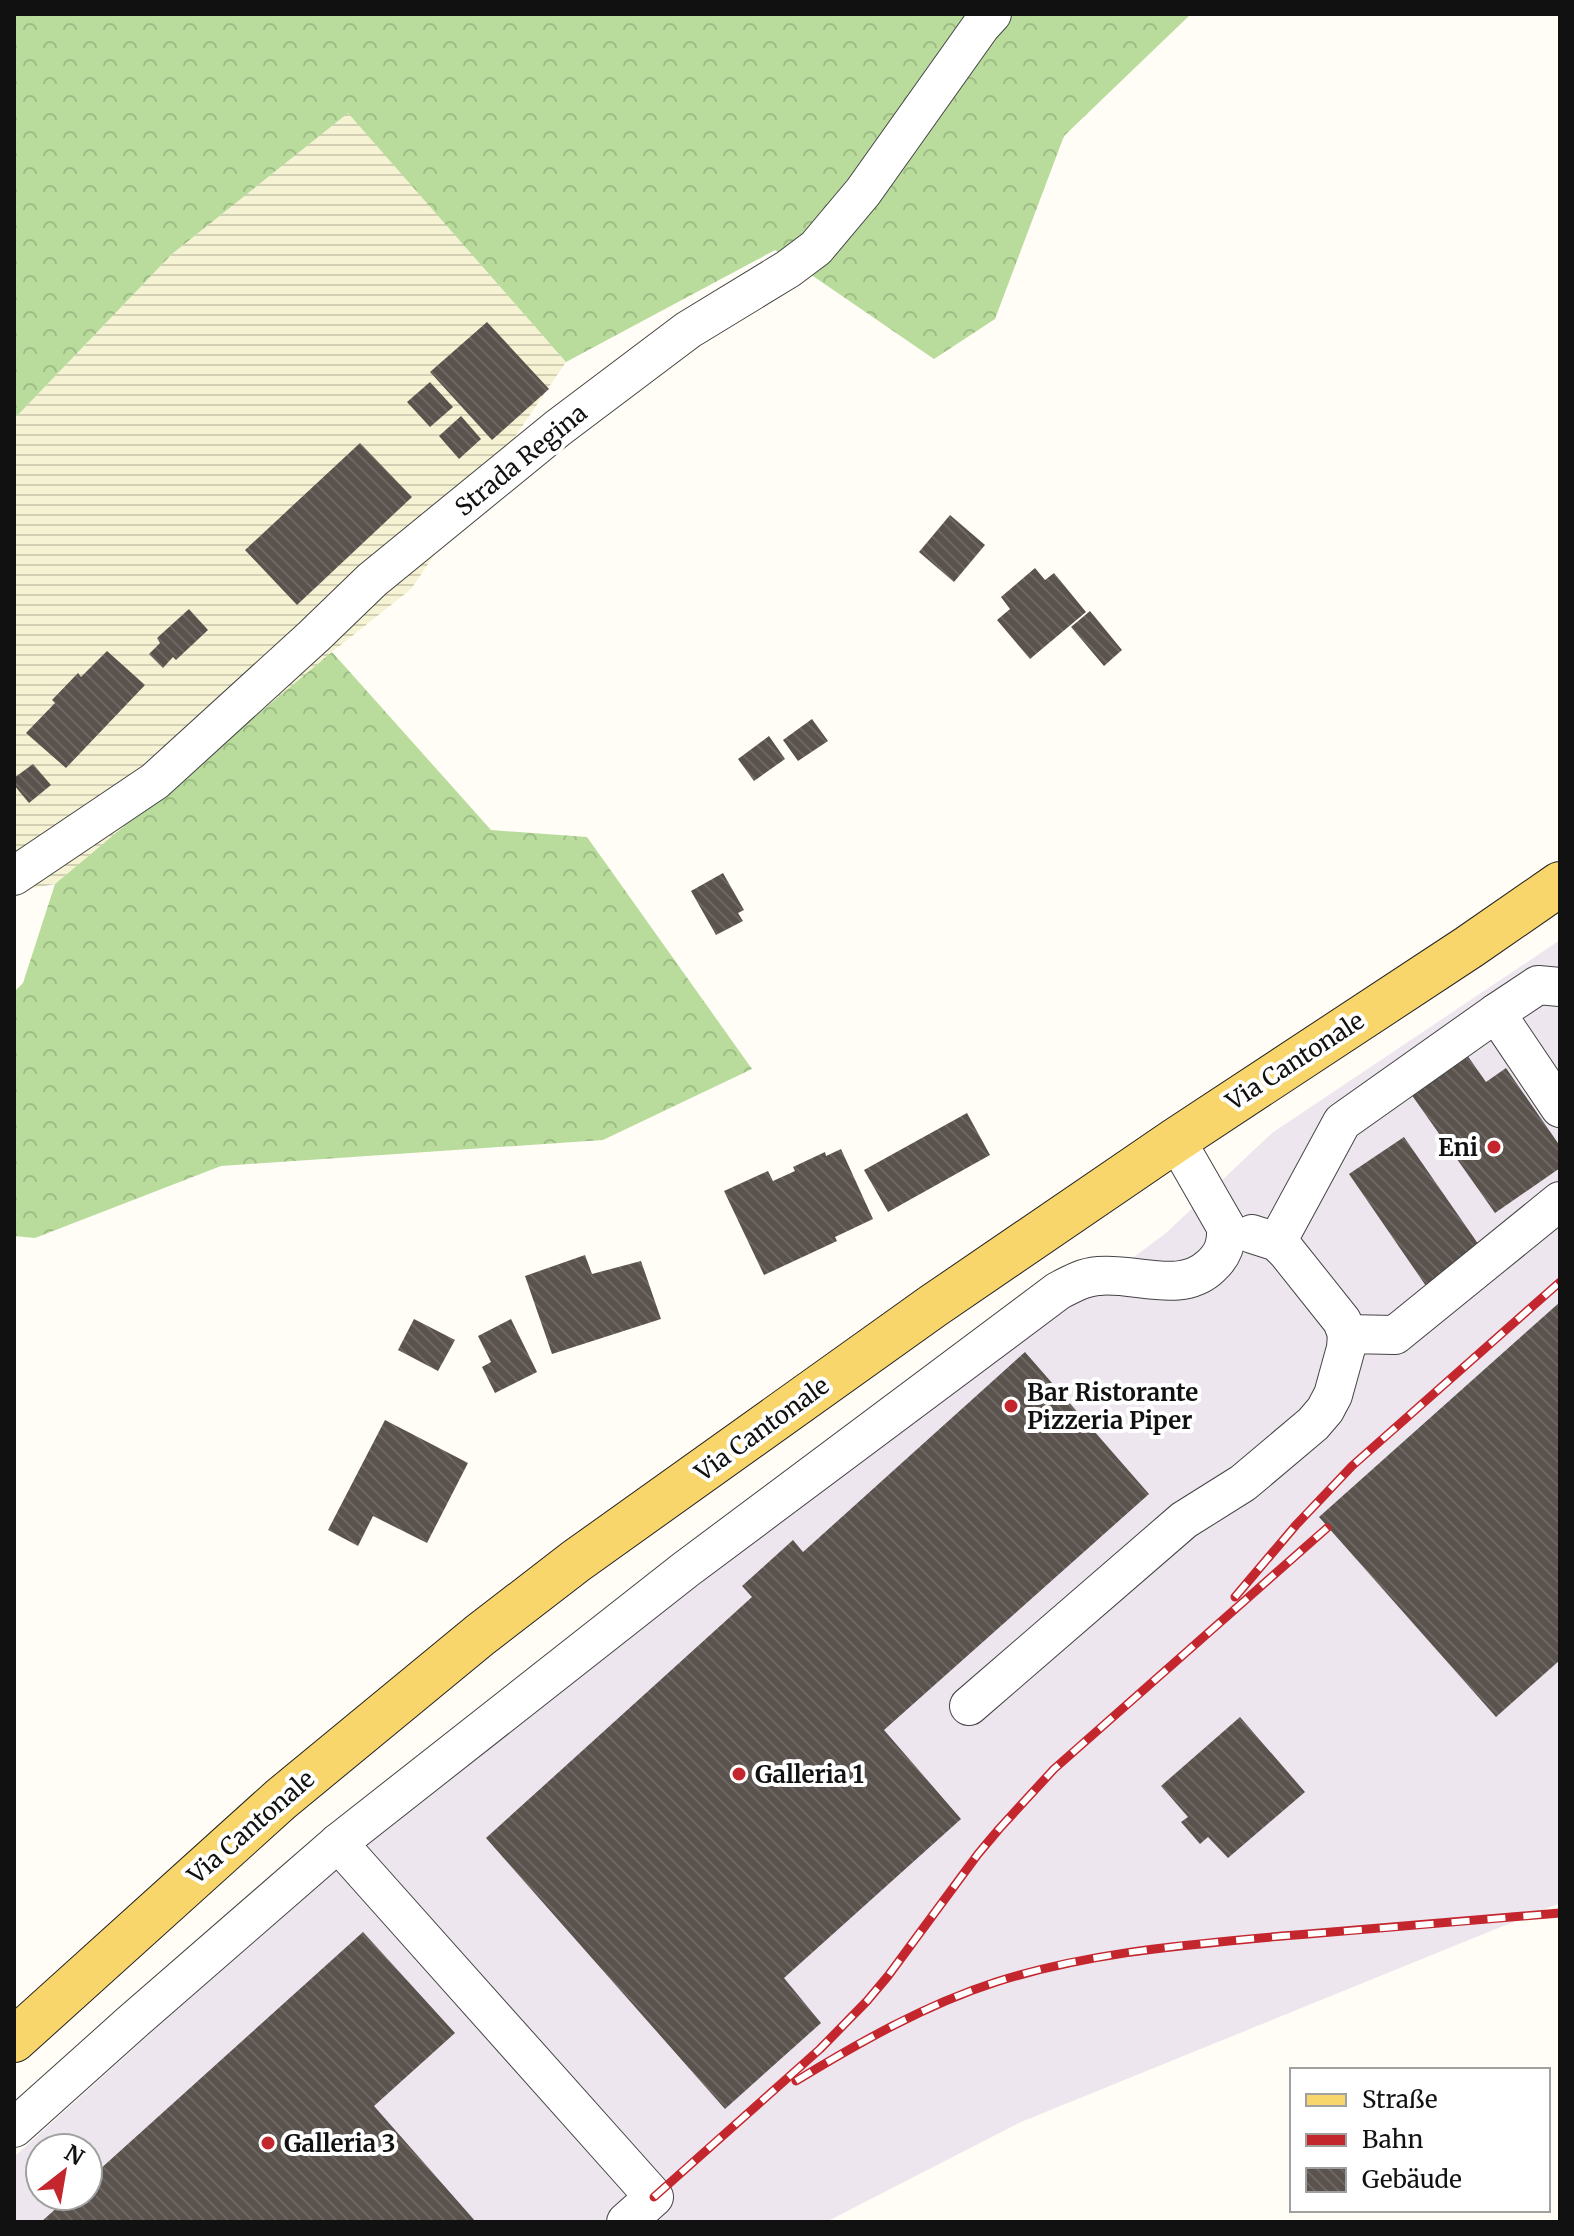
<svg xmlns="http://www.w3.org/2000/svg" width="1574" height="2236" viewBox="0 0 1574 2236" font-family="Merriweather,serif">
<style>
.industrial{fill:#eee6ef;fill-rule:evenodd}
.farmland{fill:url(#farmland-rules)}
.forest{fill:url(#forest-crowns)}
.building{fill:url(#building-back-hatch)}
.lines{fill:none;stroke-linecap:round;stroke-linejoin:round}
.minor-casing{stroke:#444;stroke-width:40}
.major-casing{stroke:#222;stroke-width:46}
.minor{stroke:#fff;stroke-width:38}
.major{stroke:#f9d66b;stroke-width:44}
.rail-casing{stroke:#c4262e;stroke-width:9}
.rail{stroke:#fff;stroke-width:6;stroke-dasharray:18;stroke-linecap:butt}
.poi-dot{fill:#c4262e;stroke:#fff;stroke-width:3}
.labels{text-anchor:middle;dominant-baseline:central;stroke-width:8;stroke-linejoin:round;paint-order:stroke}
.street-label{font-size:24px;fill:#111;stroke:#fff}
.poi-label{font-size:24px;font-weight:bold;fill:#111;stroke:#fff;text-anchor:start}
</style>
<defs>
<pattern id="farmland-rules" width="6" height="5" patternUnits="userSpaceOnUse" patternTransform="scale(2)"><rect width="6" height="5" fill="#f6f3d4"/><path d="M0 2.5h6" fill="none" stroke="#d2cfb5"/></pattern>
<pattern id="forest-crowns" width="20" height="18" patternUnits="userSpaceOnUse" patternTransform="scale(2)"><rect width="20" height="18" fill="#b9dc9c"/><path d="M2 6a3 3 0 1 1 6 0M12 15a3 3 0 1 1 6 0" fill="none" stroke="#9ebc85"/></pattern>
<pattern id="building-back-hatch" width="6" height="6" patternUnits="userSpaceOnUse" patternTransform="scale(2)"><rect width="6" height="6" fill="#5a524d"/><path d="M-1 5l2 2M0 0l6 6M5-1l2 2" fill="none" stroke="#6d6662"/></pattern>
</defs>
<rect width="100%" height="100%" fill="#fffdf5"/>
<path class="industrial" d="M1560,940V1903L1021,2122L826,2222H14V2157L294,1903L694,1585L1166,1233L1272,1133ZM40,2148H88V2196H40Z"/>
<path class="farmland" d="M348,112L566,362L411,589L332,652L55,884L14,892V419L172,254Z"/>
<g class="forest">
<path d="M14,14H1191L1064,136L995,319L934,359L775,250L566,362L348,113L172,254L14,419Z"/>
<path d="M332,652L491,830L587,837L752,1069L603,1140L221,1166L35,1238L14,1236V992L23,983L55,884Z"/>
</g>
<g class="building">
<path d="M487,322L549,389L492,440L430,372Z"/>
<path d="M430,382L453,407L430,427L407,402Z"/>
<path d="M461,416L481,439L459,459L439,436Z"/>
<path d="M360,443L412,497L297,605L245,550Z"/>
<path d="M950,515L985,545L954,582L919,552Z"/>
<path d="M1035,568L1045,580L1054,573L1086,612L1030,659L997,620L1010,609L1001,597Z"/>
<path d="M189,609L208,630L176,660L173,657L163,668L149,654L160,643L157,638Z"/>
<path d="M1090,611L1122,650L1104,666L1071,627Z"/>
<path d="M107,651L145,685L66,768L26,733L55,703L52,700L78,673L81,677Z"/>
<path d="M812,719L828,741L798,761L783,740Z"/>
<path d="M769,736L785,759L754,781L738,759Z"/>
<path d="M33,764L51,785L29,803L14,785V778Z"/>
<path d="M723,873L744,910L738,913L743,921L716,935L691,891Z"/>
<path d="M1467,1055L1486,1082L1506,1068L1560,1146V1168L1495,1213L1411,1094Z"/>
<path d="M967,1113L990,1155L888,1212L864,1170Z"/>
<path d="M1404,1137L1481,1248L1426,1286L1349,1174Z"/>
<path d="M841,1149L873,1219L835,1237L837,1241L764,1275L724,1191L768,1171L773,1181L795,1171L793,1167L825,1152L826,1156Z"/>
<path d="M585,1255L592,1274L641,1261L661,1319L552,1354L525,1276Z"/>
<path d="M1560,1302V1660L1496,1717L1319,1517Z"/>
<path d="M414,1319L455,1340L438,1371L398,1350Z"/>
<path d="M511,1319L537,1372L495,1393L482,1367L491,1362L478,1336Z"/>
<path d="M1025,1352L1149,1494L884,1730L961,1819L784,1978L821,2023L725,2109L486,1838L752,1597L742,1586L793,1540L803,1552Z"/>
<path d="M385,1420L468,1463L427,1543L373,1516L358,1546L328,1530Z"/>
<path d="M1240,1717L1305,1792L1228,1858L1208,1837L1200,1844L1181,1822L1188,1817L1161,1786Z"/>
<path d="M363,1932L455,2033L374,2106L476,2222H41L70,2196H88V2180Z"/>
</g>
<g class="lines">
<defs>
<g id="minor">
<path d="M14,876L155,781L314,636L372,580L558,428L688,330L788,269L816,248L863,192L981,26L992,14"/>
<path d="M1496,1013L1538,985L1560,987"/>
<path d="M1252,1234L1277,1242L1287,1252L1342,1321L1347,1334"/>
<path d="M1277,1242L1342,1122L1496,1013L1560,1108"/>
<path d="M969,1706L1184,1520L1243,1483L1313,1424L1325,1410L1333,1395L1346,1348L1347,1334L1395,1335L1560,1201"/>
<path d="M338,1843L654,2197L626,2222"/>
<path d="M14,2128L130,2024L338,1843L685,1570L1058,1291C1071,1284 1084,1277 1098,1276C1136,1272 1181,1295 1211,1266C1223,1255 1227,1244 1226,1227L1176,1140"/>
</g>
<path id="major" d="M14,2040L281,1799L480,1635L576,1561L933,1306L1176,1140L1469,947L1560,884"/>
</defs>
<use href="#minor" class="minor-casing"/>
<use href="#major" class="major-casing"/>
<use href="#minor" class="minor"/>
<use href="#major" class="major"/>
<defs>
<g id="rail">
<path d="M1235,1597L1296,1525L1352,1466L1560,1282"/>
<path d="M796,2081C860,2042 925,2005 996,1982C1090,1952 1185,1945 1282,1936C1375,1929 1468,1921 1560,1913"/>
<path d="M654,2197L820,2049L867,2001L888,1976L978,1854L999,1829L1054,1769L1327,1528"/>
</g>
</defs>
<use href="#rail" class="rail-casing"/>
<use href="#rail" class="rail"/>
</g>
<g class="poi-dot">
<circle cx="1494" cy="1147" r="8"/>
<circle cx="1011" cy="1406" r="8"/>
<circle cx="739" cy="1774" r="8"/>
<circle cx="268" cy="2143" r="8"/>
</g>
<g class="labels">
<g class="street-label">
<text transform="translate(521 460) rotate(-39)">Strada Regina</text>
<text transform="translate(1295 1061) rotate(-33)">Via Cantonale</text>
<text transform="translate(762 1429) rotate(-36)">Via Cantonale</text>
<text transform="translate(251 1827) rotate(-41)">Via Cantonale</text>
</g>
<g class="poi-label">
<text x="1478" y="1147" text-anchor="end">Eni</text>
<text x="1027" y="1392">Bar Ristorante<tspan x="1027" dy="28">Pizzeria Piper</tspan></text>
<text x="755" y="1774">Galleria 1</text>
<text x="284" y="2143">Galleria 3</text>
</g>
</g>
<rect width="1574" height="2236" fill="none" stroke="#111111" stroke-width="32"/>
<rect x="1290" y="2068" width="260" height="144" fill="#ffffff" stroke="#a0a0a0" stroke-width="2"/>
<rect x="1306" y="2094" width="40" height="12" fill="#f9d66b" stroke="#a0a0a0" stroke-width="2"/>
<text x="1362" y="2108" font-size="24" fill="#111111">Straße</text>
<rect x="1306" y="2134" width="40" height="12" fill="#c4262e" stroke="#a0a0a0" stroke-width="2"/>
<text x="1362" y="2148" font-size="24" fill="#111111">Bahn</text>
<rect x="1306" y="2168" width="40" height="24" fill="url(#building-back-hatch)" stroke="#a0a0a0" stroke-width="2"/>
<text x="1362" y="2188" font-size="24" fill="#111111">Gebäude</text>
<g transform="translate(64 2172) rotate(31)"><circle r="38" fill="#ffffff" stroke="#a0a0a0" stroke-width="2"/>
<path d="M0-6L14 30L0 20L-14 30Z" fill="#c4262e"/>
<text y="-12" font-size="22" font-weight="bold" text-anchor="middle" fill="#111111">N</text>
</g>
</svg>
